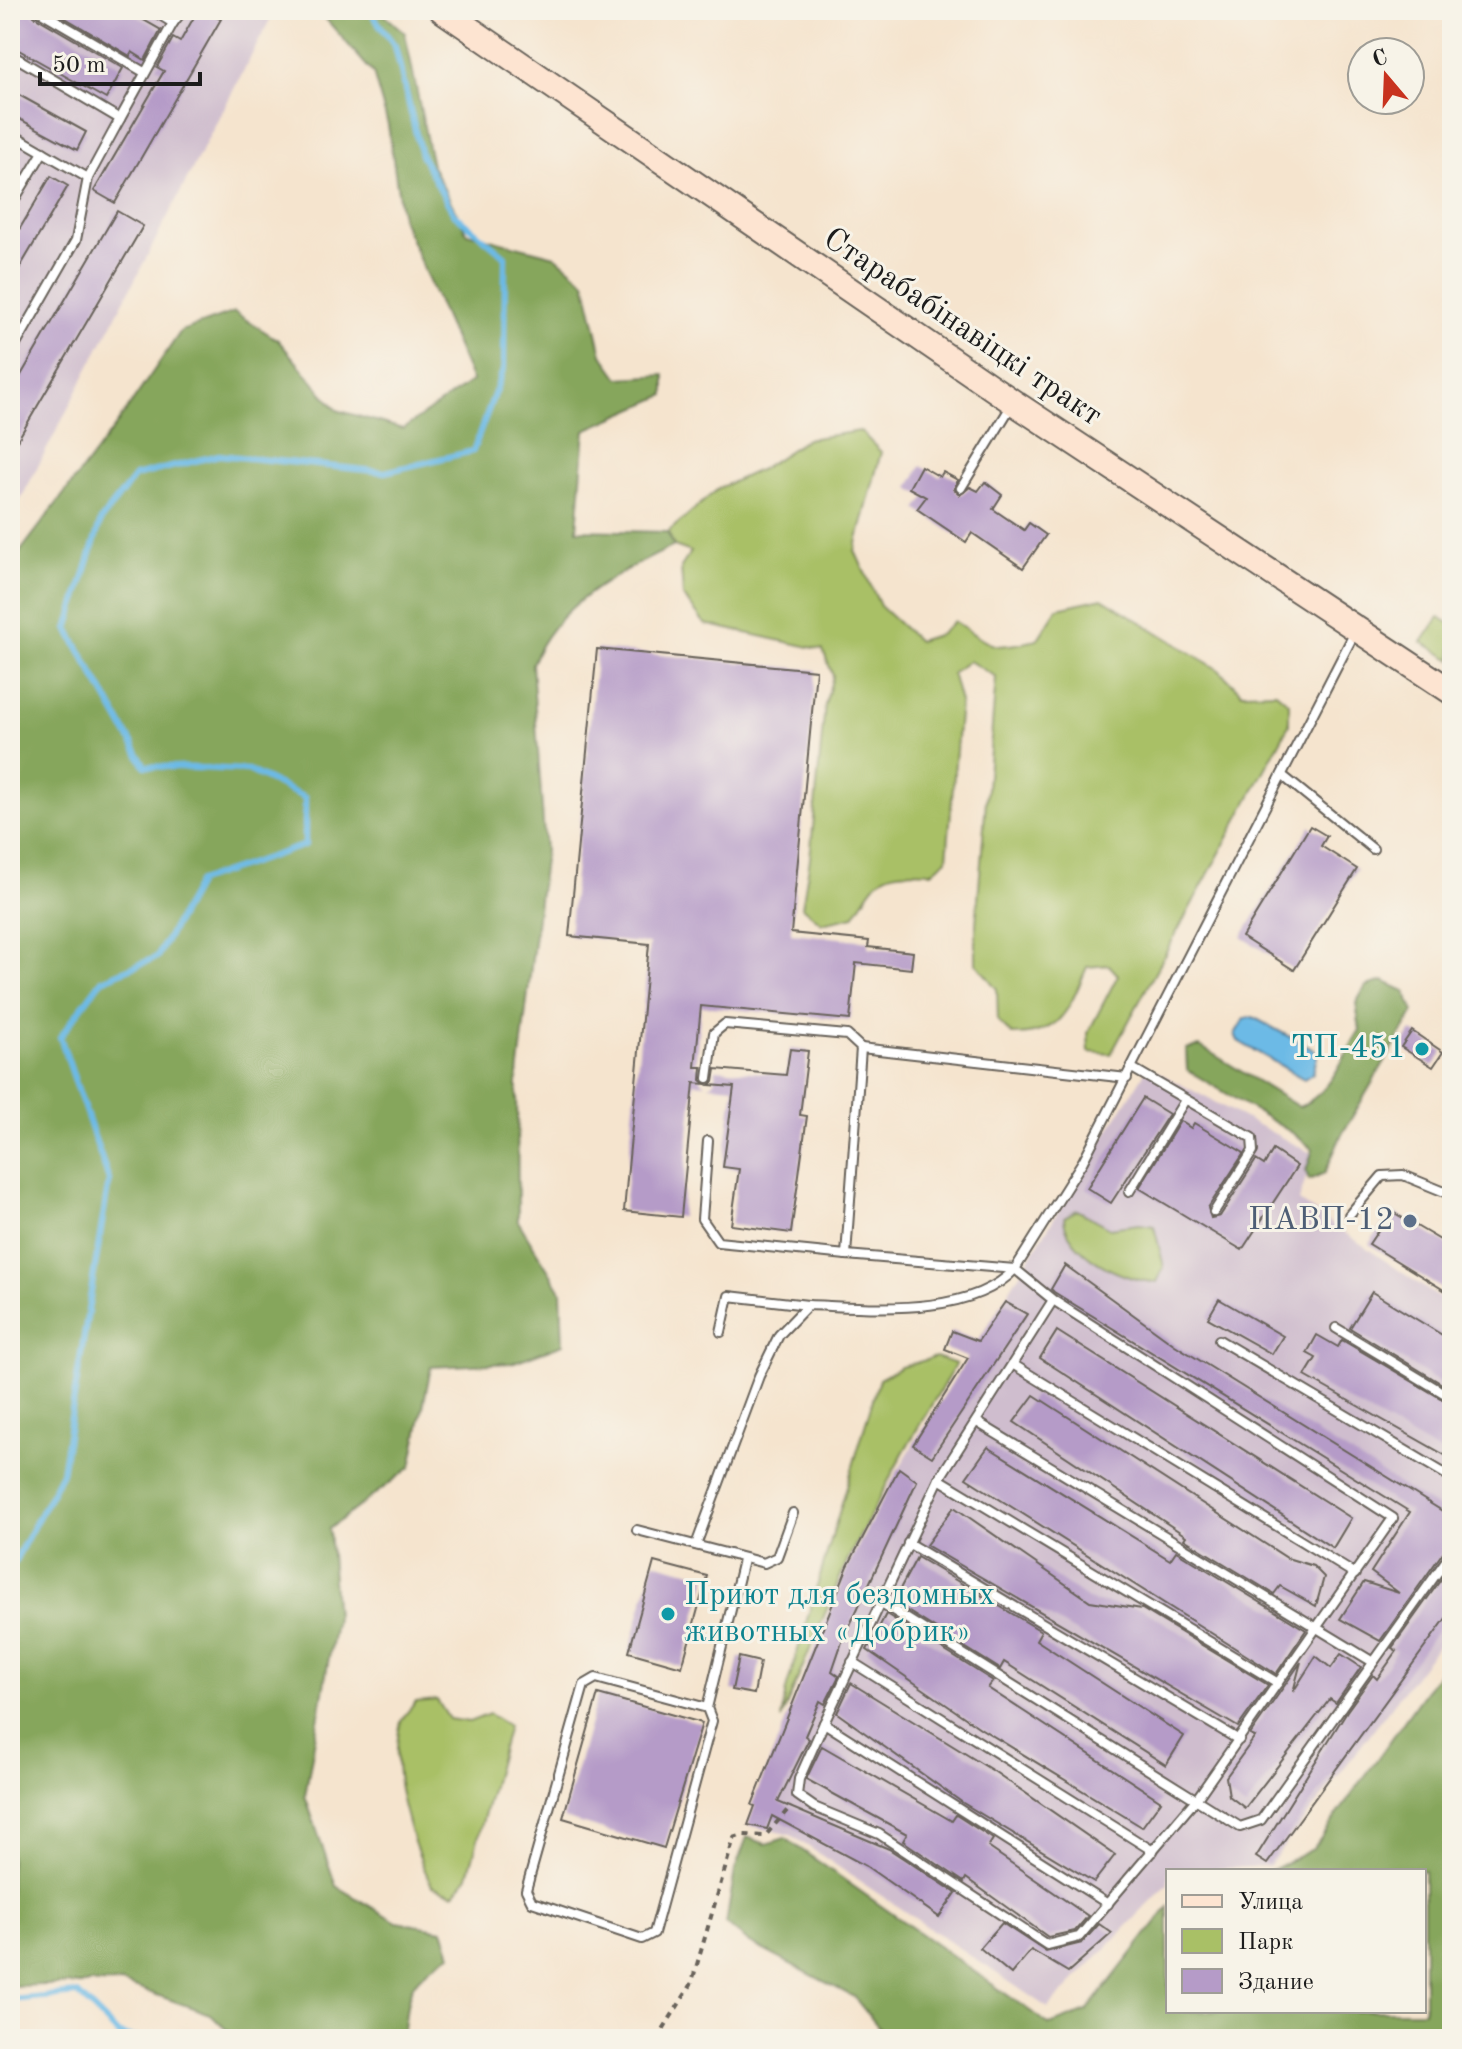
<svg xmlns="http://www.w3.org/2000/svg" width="1462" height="2049" viewBox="0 0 1462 2049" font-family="'Old Standard TT',serif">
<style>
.industrial{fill:#cfbdce}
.green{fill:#a9c066;stroke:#626e41;stroke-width:2}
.forest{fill:#86a65b;stroke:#51613c;stroke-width:2}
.water{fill:#6cbae6;stroke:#446b81;stroke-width:2}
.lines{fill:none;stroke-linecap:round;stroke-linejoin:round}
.stream{stroke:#6cbae6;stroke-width:6}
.building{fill:#b59bc8}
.lane-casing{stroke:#68625a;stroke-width:12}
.secondary-casing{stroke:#68625a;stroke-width:28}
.path{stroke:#68625a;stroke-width:4;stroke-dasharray:6 6;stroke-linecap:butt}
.lane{stroke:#fff;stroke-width:8}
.secondary{stroke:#fde4d1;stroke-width:24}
.culture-dot{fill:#0f9aa8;stroke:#f7f3e8;stroke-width:3}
.service-dot{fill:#5c6f8a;stroke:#f7f3e8;stroke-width:3}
.labels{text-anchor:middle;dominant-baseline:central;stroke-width:6;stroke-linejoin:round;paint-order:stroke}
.street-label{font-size:32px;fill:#1c1c1c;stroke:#f7f3e8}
.culture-label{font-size:32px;fill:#0d838f;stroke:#f7f3e8;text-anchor:end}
.service-label{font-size:32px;fill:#4e5e75;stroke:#f7f3e8;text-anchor:end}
</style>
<rect width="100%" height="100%" fill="#f7f3e8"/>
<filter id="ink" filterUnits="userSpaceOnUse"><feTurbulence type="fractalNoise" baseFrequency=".0125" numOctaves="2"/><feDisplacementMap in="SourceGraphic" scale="16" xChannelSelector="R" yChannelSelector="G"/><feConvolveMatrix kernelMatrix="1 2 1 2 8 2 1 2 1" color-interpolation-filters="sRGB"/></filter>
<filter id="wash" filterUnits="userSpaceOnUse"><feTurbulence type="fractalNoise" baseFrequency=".006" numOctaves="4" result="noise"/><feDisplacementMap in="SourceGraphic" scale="32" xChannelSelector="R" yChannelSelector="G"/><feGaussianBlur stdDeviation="1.8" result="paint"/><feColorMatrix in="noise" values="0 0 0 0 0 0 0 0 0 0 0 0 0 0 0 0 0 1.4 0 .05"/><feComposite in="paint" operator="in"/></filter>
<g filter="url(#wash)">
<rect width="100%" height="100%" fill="#f5e4ce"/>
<g class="industrial">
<path d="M10,10H275L10,520Z"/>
<path d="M1148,1067L1313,1154L1299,1201L1452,1307V1627L1269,1866L1168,1871V1884L1048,2008L791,1835L748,1825L848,1566L904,1460Z"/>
</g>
<g class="green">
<path d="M860,431L881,452L855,551L880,606L918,641L940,634L954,621C995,647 987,651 1037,640L1058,608L1102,598L1219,670L1242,693L1276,692L1289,703V725L1111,1054L1089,1052L1088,1033L1118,975L1109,965L1087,967C1069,1008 1063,1035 1012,1035L998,1021L997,989L976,963V924L996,677L969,661L952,673L960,702L947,859L932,872C879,869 881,874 854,916L822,923L802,907L810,858L825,705L833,676L823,650L705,624L683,596L681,567L691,552L674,546L668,532L719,488L761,469L807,439Z"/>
<path d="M1439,617L1452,625V660L1422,642Z"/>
<path d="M1077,1210L1110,1228L1139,1224L1154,1226L1164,1267L1157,1282C1124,1282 1064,1252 1064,1217Z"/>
<path d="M936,1357L956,1364L903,1453L847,1561L781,1719L786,1690L879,1379L901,1367Z"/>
<path d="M437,1700L449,1719L469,1722L489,1714L508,1726L468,1876L454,1894L432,1886C411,1842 387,1771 401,1722C403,1715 411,1708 416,1702Z"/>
</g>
<g class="forest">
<path d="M318,10H379L405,33L432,166L467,233L555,256L585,281L602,354L619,378L665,375V395L585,430L577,530L667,532L674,546C617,574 556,603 532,664L545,851L517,1084L518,1221L561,1291L563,1344L512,1363L431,1367L411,1467L329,1529L336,1617L305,1796L336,1886L397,1922L443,1930L451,1954C405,1983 409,1988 403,2039H236L210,2014L123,1983L10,1986V565L117,424L181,331L234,312L278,340L337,410L403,429L472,381L402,219L388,125L373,73Z"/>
<path d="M1383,981L1405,991L1414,1012L1341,1136L1325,1173L1309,1180L1306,1171L1313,1149L1294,1134L1187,1070L1186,1049L1200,1046L1299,1107C1334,1091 1340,1060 1360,1030L1356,1003L1366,986Z"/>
<path d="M1452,1654V2039H880L881,2030L854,1997L750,1943L726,1924L735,1870L747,1837L766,1844L785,1838L1050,2025L1087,2011L1168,1907V2011H1424V1871H1270L1313,1849Z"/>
</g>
<path class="water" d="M1253,1017L1314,1050L1317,1057L1313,1073L1304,1079L1238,1041L1235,1034L1244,1019Z"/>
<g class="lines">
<g class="stream">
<path d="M10,1570L62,1473L109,1180L60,1037L102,980L157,957L199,881L305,845V798L248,770L145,766L68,629L101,520L135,476L219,455L385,472L473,451L504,368L505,256L454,214L421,155L395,46L369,10"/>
<path d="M10,2000L78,1994L119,2035L139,2039"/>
</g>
</g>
<g id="blocks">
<g class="building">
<path d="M10,10H31L34,16L123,68L106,99L10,45Z"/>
<path d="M52,10H126L161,30L145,60L132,52L130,56Z"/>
<path d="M198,10L221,19L115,203L94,191L164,71L157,67L173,38L180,42Z"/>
<path d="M10,90L86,132L77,150L10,114Z"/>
<path d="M51,176L68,186L10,284V245Z"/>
<path d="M117,211L143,226L10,453V394Z"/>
<path d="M921,466L940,477L943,472L958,480L954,489L960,495L970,487L978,491L985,482L1002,495L993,509L1024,530L1029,523L1046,535L1023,568L972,533L966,542L917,509L926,497L909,488Z"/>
<path d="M597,649L816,670L791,933L869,941L868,947L913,952L911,969L856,963L850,1020L701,1006L695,1067H702L701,1080L706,1084L694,1083L681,1217L624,1211L649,944L569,936Z"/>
<path d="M1310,826L1327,836L1321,846L1357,869L1294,970L1242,937Z"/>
<path d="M1412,1031L1443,1052L1433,1067L1401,1047Z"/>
<path d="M790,1049L808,1051L800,1115L807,1116L791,1233L731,1225L739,1169L723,1167L734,1087L709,1085L714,1082L716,1069L786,1075Z"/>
<path d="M1143,1098L1169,1114L1111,1203L1087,1188Z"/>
<path d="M1180,1121L1191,1128L1194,1123L1244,1153L1208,1208L1211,1218L1220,1216L1256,1160L1264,1165L1273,1150L1297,1166L1242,1250L1139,1188Z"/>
<path d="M1391,1211L1452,1247V1295L1369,1244Z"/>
<path d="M1065,1265L1175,1345L1452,1517V1545L1446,1548L1380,1641L1340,1619L1364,1582L1399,1593L1371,1572L1410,1512L1054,1292L1051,1289Z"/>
<path d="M1372,1292L1452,1341V1390L1350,1328Z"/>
<path d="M1219,1299L1283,1336L1272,1354L1208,1318Z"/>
<path d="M1005,1302L1027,1314L932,1457L913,1445L968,1358L945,1349L952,1331L978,1341Z"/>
<path d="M1057,1331L1351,1518L1333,1548L1040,1358Z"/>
<path d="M1317,1335L1338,1347L1342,1340L1452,1405V1459L1305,1376L1316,1358L1307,1353Z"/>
<path d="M1034,1395L1287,1558L1313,1566L1324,1577L1316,1606L1280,1586L1274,1594L1184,1539L1186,1536L1014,1422Z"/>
<path d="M988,1447L1170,1560L1176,1551L1306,1630L1276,1674L966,1478Z"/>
<path d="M899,1468L917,1481L842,1642L832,1671L839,1676L825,1704L820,1701L805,1736L809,1739L778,1802L889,1849L956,1893L939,1917L866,1866L772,1816L767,1829L748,1825L755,1806L752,1805L848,1566Z"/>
<path d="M954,1507L1090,1601L1142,1609L1268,1685L1238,1727L926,1545Z"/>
<path d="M917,1557L1041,1631L1036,1640L1184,1736L1166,1765L1004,1662L1000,1669L893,1602Z"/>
<path d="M654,1562L707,1576L682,1667L629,1652Z"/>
<path d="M1452,1564V1610L1267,1864L1256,1857L1347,1711L1373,1675L1377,1679L1397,1651L1392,1648Z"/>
<path d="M886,1614L993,1681L988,1688L1161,1801L1142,1827L980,1728L867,1650Z"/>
<path d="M1341,1654L1361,1667L1336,1703L1330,1699L1245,1808L1229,1796L1226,1777L1255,1737L1250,1735L1301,1662L1293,1692L1316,1656L1331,1668Z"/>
<path d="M739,1657L760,1662L754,1694L732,1690Z"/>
<path d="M851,1683L995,1772L1115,1855L1094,1882L963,1803L837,1713Z"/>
<path d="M598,1694L702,1723L664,1848L563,1818Z"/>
<path d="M822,1746L952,1821L956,1815L993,1839L988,1847L1088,1916L1075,1931L1048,1937L966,1878L964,1882L903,1841L907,1834L806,1779Z"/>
<path d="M1002,1923L1046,1952L1082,1943L1099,1924L1112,1933L1068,1972L1031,1950L1011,1974L980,1948Z"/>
</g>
</g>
</g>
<g filter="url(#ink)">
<use href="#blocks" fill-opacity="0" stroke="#68625a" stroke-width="2"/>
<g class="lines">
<defs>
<g id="lane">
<path d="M38,10L144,72"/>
<path d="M152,10L173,23L183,10"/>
<path d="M10,54L120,119L173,23"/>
<path d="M10,133L88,178"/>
<path d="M10,207L43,152"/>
<path d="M10,355L76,240L88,178L120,119"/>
<path d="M961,488L1013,403"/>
<path d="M1283,776L1373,849"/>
<path d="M861,1048L1127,1078"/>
<path d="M1132,1068L1252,1138L1253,1151L1214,1212"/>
<path d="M708,1078L714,1033L725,1024L847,1035L861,1048L846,1255L718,1242L702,1219L708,1141"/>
<path d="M1129,1192L1185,1100"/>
<path d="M1349,1215L1382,1176L1403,1175L1452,1195"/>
<path d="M846,1255L1015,1269L1053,1300L1393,1518L1198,1797L1079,1937L1047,1945L879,1834L814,1807L797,1795L799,1779L824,1723L939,1479L1053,1300"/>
<path d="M1336,1328L1452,1398"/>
<path d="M721,1332L729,1296L808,1305"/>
<path d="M1219,1340L1452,1478"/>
<path d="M1014,1365L1355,1574"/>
<path d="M977,1422L1373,1662"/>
<path d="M939,1479L1278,1683"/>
<path d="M637,1530L764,1563L777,1557L793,1513"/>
<path d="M908,1543L1239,1740"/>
<path d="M696,1545L759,1376L779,1335L808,1305C869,1307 970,1318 1015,1269L1083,1161L1355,632"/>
<path d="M880,1602L1240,1827L1261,1820L1452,1552"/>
<path d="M852,1662L1153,1851"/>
<path d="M707,1708L596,1678L584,1685L526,1890L532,1902L642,1939L654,1933L712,1721L707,1708L743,1560"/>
<path d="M824,1723L1108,1904"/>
</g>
<path id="secondary" d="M442,10L1013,402L1452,692"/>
</defs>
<use href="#lane" class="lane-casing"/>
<use href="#secondary" class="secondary-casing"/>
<path class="path" d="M657,2039L691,1985L734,1838L743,1835L765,1836L791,1806"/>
<use href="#lane" class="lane"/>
<use href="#secondary" class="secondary"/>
</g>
</g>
<g class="culture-dot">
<circle cx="1422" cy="1049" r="8"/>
<circle cx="668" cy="1614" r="8"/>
</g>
<circle class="service-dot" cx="1410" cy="1221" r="8"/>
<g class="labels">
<g class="street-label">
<text transform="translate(962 328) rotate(34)">Старабабінавіцкі тракт</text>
</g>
<g class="culture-label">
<text x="1406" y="1049">ТП-451</text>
<text x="684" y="1596" text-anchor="start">Приют для бездомных<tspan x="684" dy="37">животных «Добрик»</tspan></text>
</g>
<g class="service-label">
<text x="1394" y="1221">ПАВП-12</text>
</g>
</g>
<rect width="1462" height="2049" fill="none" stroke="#f7f3e8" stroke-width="40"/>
<rect x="1166" y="1869" width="260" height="144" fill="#f7f3e8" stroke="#9f9d96" stroke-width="2"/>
<rect x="1182" y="1895" width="40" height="12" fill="#fde4d1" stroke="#9f9d96" stroke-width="2"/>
<text x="1238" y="1909" font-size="24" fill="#1c1c1c">Улица</text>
<rect x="1182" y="1929" width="40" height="24" fill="#a9c066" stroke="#9f9d96" stroke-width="2"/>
<text x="1238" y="1949" font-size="24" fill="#1c1c1c">Парк</text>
<rect x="1182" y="1969" width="40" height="24" fill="#b59bc8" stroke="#9f9d96" stroke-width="2"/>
<text x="1238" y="1989" font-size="24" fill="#1c1c1c">Здание</text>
<g transform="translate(1386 76) rotate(341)"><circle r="38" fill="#f7f3e8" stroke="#9f9d96" stroke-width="2"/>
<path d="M0-6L14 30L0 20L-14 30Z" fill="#c8321e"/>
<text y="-12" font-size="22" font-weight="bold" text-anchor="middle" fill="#1c1c1c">С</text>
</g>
<path d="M40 72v12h160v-12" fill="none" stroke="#1c1c1c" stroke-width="4"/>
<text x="52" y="72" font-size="24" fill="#1c1c1c" stroke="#f7f3e8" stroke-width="6" paint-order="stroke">50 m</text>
</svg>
